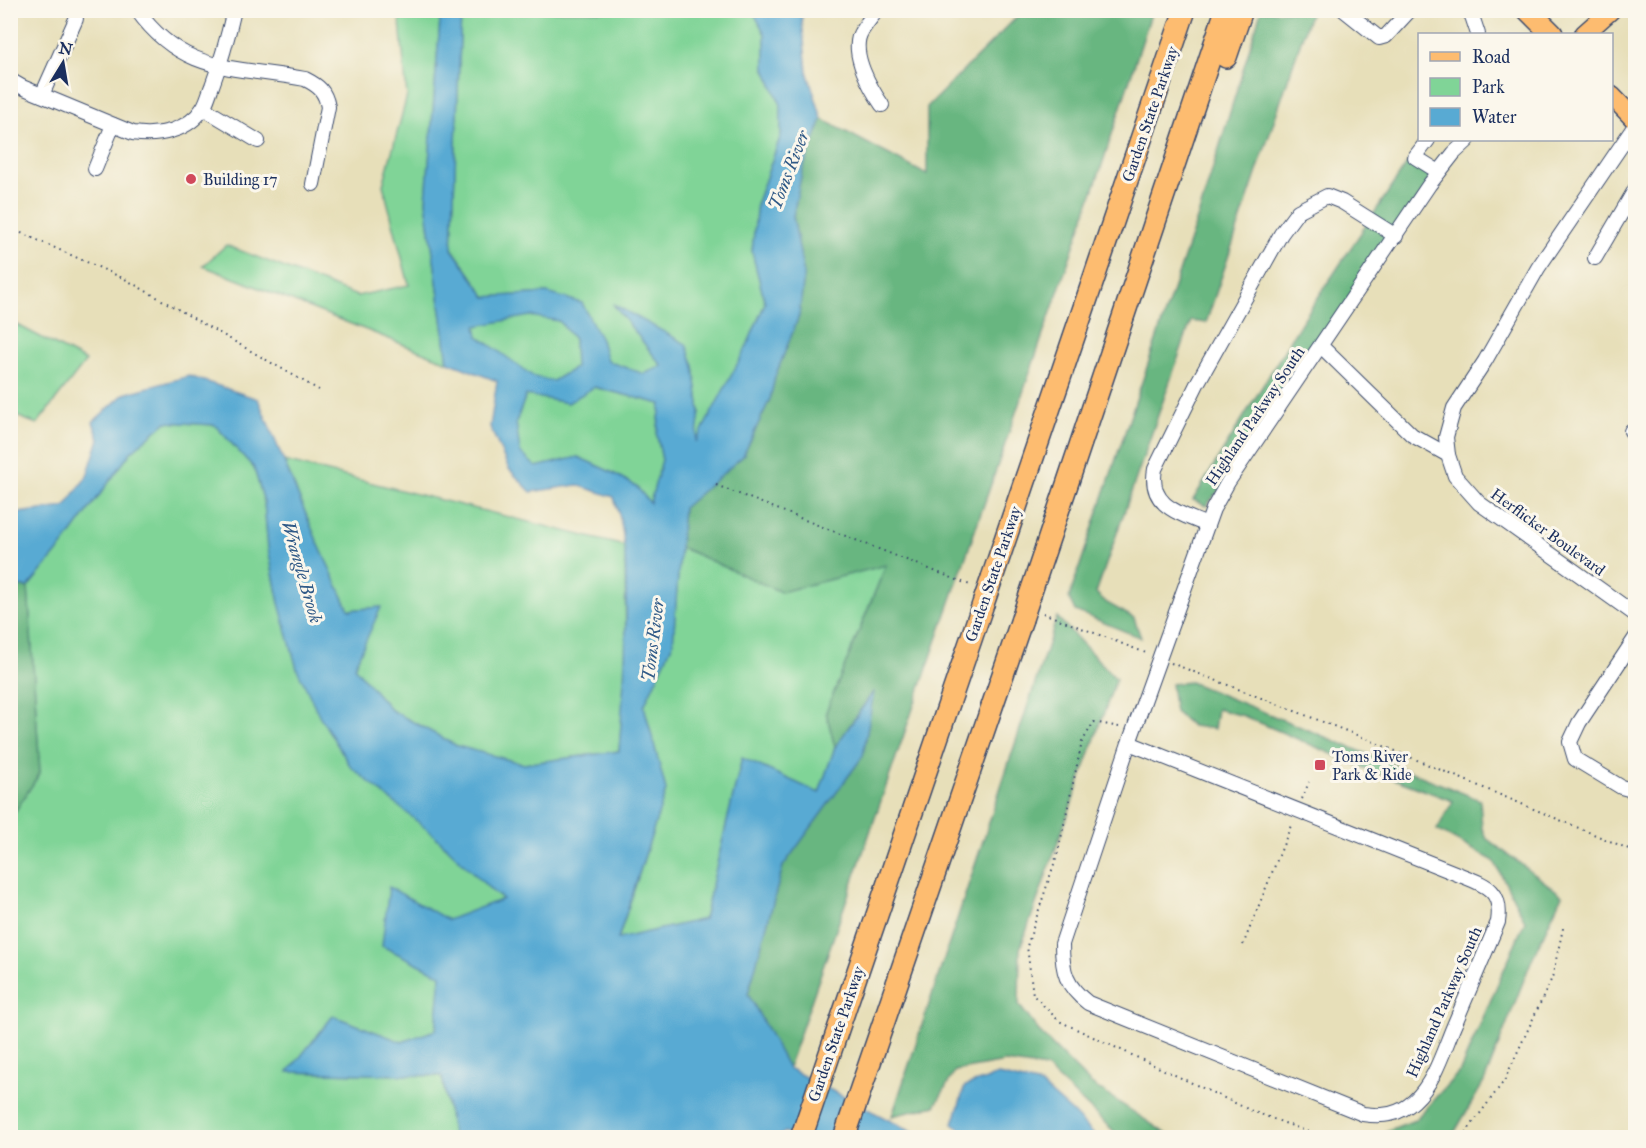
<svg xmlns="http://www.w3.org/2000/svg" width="1646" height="1148" viewBox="0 0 1646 1148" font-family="'IM FELL Great Primer',serif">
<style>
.green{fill:#80d497;stroke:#4e827a;stroke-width:1.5}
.forest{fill:#68b680;stroke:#42726f;stroke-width:1.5}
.water{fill:#58aad3;stroke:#3a6c98;stroke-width:1.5;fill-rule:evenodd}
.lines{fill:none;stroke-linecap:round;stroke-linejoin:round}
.minor-casing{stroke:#3a496c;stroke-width:16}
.major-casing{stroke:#3a496c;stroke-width:21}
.highway-casing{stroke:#3a496c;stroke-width:24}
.path{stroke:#3a496c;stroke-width:2;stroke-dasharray:1.5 4.5;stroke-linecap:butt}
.minor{stroke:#fff;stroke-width:14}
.major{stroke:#fdbc70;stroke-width:18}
.highway{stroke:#fdbc70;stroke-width:21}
.highway-bridge-casing{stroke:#3a496c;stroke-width:24;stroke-linecap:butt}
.highway-bridge{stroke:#fdbc70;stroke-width:21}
.poi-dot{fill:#d1495b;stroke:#fbf7ec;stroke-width:2}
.labels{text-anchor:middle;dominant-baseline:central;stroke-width:6;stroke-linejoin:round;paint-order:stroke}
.street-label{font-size:16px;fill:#1b2f5e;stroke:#fbf7ec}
.poi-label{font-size:16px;fill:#1b2f5e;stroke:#fbf7ec;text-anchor:start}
.water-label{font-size:18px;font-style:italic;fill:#305a87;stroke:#fbf7ec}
</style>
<rect width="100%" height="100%" fill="#fbf7ec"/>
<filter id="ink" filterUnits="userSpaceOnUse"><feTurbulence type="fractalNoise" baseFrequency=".0167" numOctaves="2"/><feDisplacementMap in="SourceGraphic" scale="12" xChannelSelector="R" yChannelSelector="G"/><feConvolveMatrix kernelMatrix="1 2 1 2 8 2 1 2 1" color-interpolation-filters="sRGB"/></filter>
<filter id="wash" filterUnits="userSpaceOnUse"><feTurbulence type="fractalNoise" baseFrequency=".008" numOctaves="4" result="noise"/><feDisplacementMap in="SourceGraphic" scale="24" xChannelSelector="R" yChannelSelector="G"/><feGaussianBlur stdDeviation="1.35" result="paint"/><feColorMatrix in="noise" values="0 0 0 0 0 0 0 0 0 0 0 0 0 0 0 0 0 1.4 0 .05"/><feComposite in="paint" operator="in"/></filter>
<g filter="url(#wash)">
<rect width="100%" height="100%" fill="#e7dfb9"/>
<g class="green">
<path d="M399,11H431L440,21L426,201L448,362L203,266L226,245L357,296L409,285L383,185L407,96Z"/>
<path d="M461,11H753L765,34V69L781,104V135L757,203L752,252L765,303L747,346L695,444L700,412L694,366L614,305L662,366L644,374L606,361L601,340L547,293L486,297L452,248Z"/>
<path d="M530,315L559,321L574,339L575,368L553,381L534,378L477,336L476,326Z"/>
<path d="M10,321L86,361L37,424L11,414Z"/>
<path d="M593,387L661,404L657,435L662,460L650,503L636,486L611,472L578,457L536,467L519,452L516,422L526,395L568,403Z"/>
<path d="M166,422L215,425L254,468L264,502L268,548L279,603L435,836L492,891L504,899L448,920L436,1030L402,1042L333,1016L289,1072L442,1076L453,1137H11L10,818L40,773L28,587L63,545L131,452Z"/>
<path d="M284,461L625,546L626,670L619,751L524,764L457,746L391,710L354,668L380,607L349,610L317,541Z"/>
<path d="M680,547L781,592L886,565L826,712L835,747L819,793L742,758L704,919L618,940L666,790L644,706L673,643Z"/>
</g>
<g class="forest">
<path d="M1023,11H1152L1100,171L788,1068L748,994L783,866L863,756L873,692L835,747L826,712L886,565L781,592L680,547L683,508L743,456L770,399L775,377L799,316L804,275L793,216L802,171L822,119L927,175V107Z"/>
<path d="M1261,11H1311L1206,323L1191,321L1096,593L1107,603L1134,618L1141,638L1075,611L1069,598L1201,207Z"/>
<path d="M1410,159L1434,175L1239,466L1206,506L1193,500L1301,323Z"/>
<path d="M11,586L28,587L40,773L11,818Z"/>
<path d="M1057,617L1116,679L1020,949L1019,1005L1042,1035L1090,1083L1171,1137H1120L1046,1068L1005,1062L955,1071L935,1106L892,1116Z"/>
<path d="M1190,682L1480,800L1482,829L1486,838L1562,895L1532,959L1484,1082L1454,1133L1433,1137H1384L1386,1131L1415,1120L1460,1071L1525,921L1494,861L1437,830L1453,801L1367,769L1244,716L1217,709L1214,729L1192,726L1175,712L1171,684Z"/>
</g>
<g class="water">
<path d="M431,11H461L452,249L486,297L547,293L582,303L601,340L607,361L644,374L662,366L613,304L686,344L694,366L700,412L696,442L747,346L765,303L752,252L757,203L781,135V105L765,69V34L753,11H801L807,71L822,119L802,171L793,216L804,275L799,316L775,377L770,399L743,456L683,508L673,643L644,706L666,790L618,939L704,919L742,758L819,793L835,747L874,691L863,756L783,866L748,994L788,1068L912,1132L927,1137L801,1138L785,1132L776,1138L453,1137L442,1076L288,1072L333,1016L402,1042L436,1030L441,975L382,946L389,887L448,920L503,899L492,891L435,836L351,767L320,717L297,669L279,603L268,548L264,502L254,468L215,425L166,422L131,452L63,545L28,587L11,586L10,514L65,507L87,476L99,439L93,422L124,394L189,376L258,399L317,541L349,610L381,607L354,667L391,710L457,746L524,764L619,751C623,698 627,646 626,593C626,560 625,529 614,497L577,485L531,492L509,469L490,427L497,381L448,362L426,201L440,21ZM530,316L559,321L574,339L575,368L553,381L534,377L478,336L476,326ZM594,387L661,404L657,435L662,460L650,503L636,486L611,472L578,457L536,467L520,452L516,422L526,395L568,403Z"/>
<path d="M998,1075L1041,1085L1073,1113L1096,1137H971L953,1124L965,1086Z"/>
</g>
</g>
<g filter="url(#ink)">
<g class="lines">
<defs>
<g id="minor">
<path d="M137,10C183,75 236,66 305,79C319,86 325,91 328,107L313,184"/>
<path d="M877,10C871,18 864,26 860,34C851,55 871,89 882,105"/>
<path d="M1344,10L1379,38L1386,36L1410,10"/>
<path d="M1467,10L1472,16L1478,34"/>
<path d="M10,80L22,87L133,133C157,137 189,131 203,108C207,102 209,93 212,86C221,62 228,36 234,10"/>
<path d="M42,95L76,19"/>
<path d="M203,108L258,141"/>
<path d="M1428,140L1415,157L1439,172"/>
<path d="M95,169L113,125"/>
<path d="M1595,258L1636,188"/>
<path d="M1322,347L1412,435L1448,455L1455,476L1479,503L1636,615"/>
<path d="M1631,431L1636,432"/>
<path d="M1448,455L1446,437L1454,408L1485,361L1538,268L1636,124"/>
<path d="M1207,525C1179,513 1148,506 1155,469L1198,382L1281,234L1298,211L1327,196L1342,202L1396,236"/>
<path d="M1636,637L1579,723L1570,742L1575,759L1621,787L1636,791"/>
<path d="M1129,743L1460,875C1485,885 1503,889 1498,922C1483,957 1468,993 1453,1028C1443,1052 1434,1083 1414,1101C1399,1115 1383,1117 1363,1114L1088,1003C1066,986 1062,972 1062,944L1129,743L1213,509L1228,482L1429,185L1454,153L1468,140"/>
</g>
<g id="major">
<path d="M1584,34L1611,10"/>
<path d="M1612,96L1636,121"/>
</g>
<g id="highway">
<path d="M1528,10L1552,34"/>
<path d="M1226,57L1242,10"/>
<path d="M992,578L1185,10"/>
<path d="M1030,595L1226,10"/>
<path d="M801,1138L983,604"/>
<path d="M844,1138L1022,619"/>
</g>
</defs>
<use href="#minor" class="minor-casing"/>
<use href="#major" class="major-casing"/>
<use href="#highway" class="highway-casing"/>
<g class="path">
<path d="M10,228L125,279L319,390"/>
<path d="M716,485L970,585"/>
<path d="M1043,613L1146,653"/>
<path d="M1171,663L1367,739L1636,852"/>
<path d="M1119,727L1094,722L1082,742L1058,852L1027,946L1033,995L1059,1021L1252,1111L1325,1138"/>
<path d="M1302,799L1309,782"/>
<path d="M1243,945L1292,823"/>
<path d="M1462,1138L1504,1081L1552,978L1564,924"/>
</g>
<use href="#minor" class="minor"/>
<use href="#major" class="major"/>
<use href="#highway" class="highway"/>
<defs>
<g id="highway-bridge">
<path d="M983,604L992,578"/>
<path d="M1022,619L1030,595"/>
</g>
</defs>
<use href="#highway-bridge" class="highway-bridge-casing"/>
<use href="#highway-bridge" class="highway-bridge"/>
</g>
</g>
<g class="poi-dot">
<circle cx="191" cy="179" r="6"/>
<rect x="1314" y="759" width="12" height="12" rx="3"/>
</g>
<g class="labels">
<g class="street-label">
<text transform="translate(1150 114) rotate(-71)">Garden State Parkway</text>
<text transform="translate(1255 416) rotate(-56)">Highland Parkway South</text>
<text transform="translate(1548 532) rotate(36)">Herflicker Boulevard</text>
<text transform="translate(993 574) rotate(-71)">Garden State Parkway</text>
<text transform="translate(1444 1002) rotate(-66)">Highland Parkway South</text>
<text transform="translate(836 1034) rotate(-71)">Garden State Parkway</text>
</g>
<g class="poi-label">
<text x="203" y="179">Building 17</text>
<text x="1332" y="756">Toms River<tspan x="1332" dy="18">Park &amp; Ride</tspan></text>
</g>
<g class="water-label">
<text transform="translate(789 170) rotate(-69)">Toms River</text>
<text transform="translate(302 572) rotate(74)">Wrangle Brook</text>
<text transform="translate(653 640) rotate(-83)">Toms River</text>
</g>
</g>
<rect width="1646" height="1148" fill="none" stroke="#fbf7ec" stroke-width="36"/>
<rect x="1418" y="33" width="195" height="108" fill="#fbf7ec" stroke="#a1a7b3" stroke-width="1.5"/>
<rect x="1430" y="52" width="30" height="9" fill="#fdbc70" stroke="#a1a7b3" stroke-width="1.5"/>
<text x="1472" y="63" font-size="18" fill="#1b2f5e">Road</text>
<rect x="1430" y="78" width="30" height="18" fill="#80d497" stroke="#a1a7b3" stroke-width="1.5"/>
<text x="1472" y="93" font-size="18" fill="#1b2f5e">Park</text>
<rect x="1430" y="108" width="30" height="18" fill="#58aad3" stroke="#a1a7b3" stroke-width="1.5"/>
<text x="1472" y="123" font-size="18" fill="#1b2f5e">Water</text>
<g transform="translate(63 63) rotate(11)" stroke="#fbf7ec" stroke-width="4.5" paint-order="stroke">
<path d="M0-4.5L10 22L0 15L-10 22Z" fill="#1b2f5e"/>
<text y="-9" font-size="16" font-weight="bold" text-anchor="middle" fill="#1b2f5e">N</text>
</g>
</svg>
